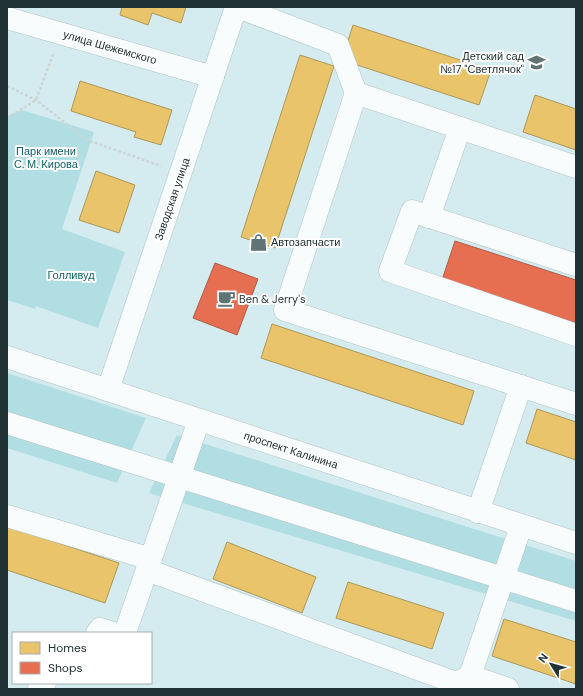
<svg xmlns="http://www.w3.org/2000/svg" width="583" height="696" viewBox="0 0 583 696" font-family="'DM Sans',sans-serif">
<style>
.green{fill:#b1dee3}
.homes{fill:#e9c46a;stroke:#ad985a}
.shops{fill:#e76f51;stroke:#ac5d48}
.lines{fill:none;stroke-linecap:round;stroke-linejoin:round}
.minor-casing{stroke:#b0c3c5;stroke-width:23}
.path{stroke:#ced5d6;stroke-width:2.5;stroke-dasharray:3 2;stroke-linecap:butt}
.minor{stroke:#f9fcfd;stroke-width:22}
.labels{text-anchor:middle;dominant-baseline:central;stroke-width:4;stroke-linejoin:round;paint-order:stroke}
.street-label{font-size:11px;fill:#213234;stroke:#fff}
.poi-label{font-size:11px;fill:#213234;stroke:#fff;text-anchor:start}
.park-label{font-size:11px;fill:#136169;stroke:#fff}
</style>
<rect width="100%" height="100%" fill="#d4ecef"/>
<g class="green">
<path d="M22,110L94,132L62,229L125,252L98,328L36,306L35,309L7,300V116Z"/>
<path d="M7,373L146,418L117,483L7,448Z"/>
<path d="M177,435L576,561V621L149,493Z"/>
</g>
<g class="homes">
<path d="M122,7H186L181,23L152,13L148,25L120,15Z"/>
<path d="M353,25L491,70L479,105L342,60Z"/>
<path d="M300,55L334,66L275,248L241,237Z"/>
<path d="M80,81L172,110L161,145L134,137L136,132L71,111Z"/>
<path d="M535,95L576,109V150L523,132Z"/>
<path d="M96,171L135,185L119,233L79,220Z"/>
<path d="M272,324L474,391L463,425L261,358Z"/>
<path d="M537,409L576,422V460L526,443Z"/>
<path d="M7,526L119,563L105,603L7,570Z"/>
<path d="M227,542L316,577L302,613L213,579Z"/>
<path d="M348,582L444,613L432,649L336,618Z"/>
<path d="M504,619L576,642V684L492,656Z"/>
</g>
<g class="shops">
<path d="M455,241L576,280V323L442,280Z"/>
<path d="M215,263L258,279L237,335L193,318Z"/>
</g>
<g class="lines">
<defs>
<g id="minor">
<path d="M238,7L338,45L356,93"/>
<path d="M7,18L213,77"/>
<path d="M576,167L356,93L285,310L576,404"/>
<path d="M429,217L460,128"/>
<path d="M576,265L412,211L390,271L576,335"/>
<path d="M7,357L576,543"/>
<path d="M108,390L236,7"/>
<path d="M7,423L576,601"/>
<path d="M478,512L521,386"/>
<path d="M7,516L151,559"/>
<path d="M147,570L456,683L470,676"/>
<path d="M97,633L100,629L113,633"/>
<path d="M125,633L199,420"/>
<path d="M39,689L45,683"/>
<path d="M508,689L470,676L521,526"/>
</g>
</defs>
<use href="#minor" class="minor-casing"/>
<g class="path">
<path d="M7,86L36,100L87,140L161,166"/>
<path d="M7,118L36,100L54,52"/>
</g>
<use href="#minor" class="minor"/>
</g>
<defs>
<symbol id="school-bare" viewBox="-9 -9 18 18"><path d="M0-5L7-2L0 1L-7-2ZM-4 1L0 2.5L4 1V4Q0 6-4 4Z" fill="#607375" stroke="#fff" stroke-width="2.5" paint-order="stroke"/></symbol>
<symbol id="shop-bare" viewBox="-9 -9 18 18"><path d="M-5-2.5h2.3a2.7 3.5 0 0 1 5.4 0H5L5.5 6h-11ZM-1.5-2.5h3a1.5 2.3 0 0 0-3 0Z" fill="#607375" stroke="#fff" stroke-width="2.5" paint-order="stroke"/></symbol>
<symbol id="cafe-bare" viewBox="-9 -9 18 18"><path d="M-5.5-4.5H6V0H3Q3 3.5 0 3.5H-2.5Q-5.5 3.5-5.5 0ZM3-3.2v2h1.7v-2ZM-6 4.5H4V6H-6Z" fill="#607375" stroke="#fff" stroke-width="2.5" paint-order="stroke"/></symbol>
</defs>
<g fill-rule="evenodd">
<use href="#school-bare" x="524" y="50" width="25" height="25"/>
<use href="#shop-bare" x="246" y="230" width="25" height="25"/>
<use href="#cafe-bare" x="214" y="286" width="25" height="25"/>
</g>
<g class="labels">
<g class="street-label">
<text transform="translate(110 47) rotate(16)">улица Шежемского</text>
<text transform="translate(172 199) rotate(-71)">Заводская улица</text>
<text transform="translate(291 450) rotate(18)">проспект Калинина</text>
</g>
<g class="poi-label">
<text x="524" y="56" text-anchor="end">Детский сад<tspan x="524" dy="13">№17 "Светлячок"</tspan></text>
<text x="271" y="242">Автозапчасти</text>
<text x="239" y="299">Ben &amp; Jerry's</text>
</g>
<g class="park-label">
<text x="46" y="151">Парк имени<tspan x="46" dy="13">С. М. Кирова</tspan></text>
<text x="71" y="275">Голливуд</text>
</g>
</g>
<rect width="583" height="696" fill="none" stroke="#213234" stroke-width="16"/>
<rect x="12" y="632" width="140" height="52" fill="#ffffff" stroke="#a6adae"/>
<rect x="20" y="642" width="20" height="12" fill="#e9c46a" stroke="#a6adae"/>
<text x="48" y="652" font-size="12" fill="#213234">Homes</text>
<rect x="20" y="662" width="20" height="12" fill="#e76f51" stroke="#a6adae"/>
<text x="48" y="672" font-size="12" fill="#213234">Shops</text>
<g transform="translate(551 664) rotate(307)" stroke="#ffffff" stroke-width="3" paint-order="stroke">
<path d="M0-3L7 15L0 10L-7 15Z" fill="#213234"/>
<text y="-6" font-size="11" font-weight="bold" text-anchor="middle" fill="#213234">N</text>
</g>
</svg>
